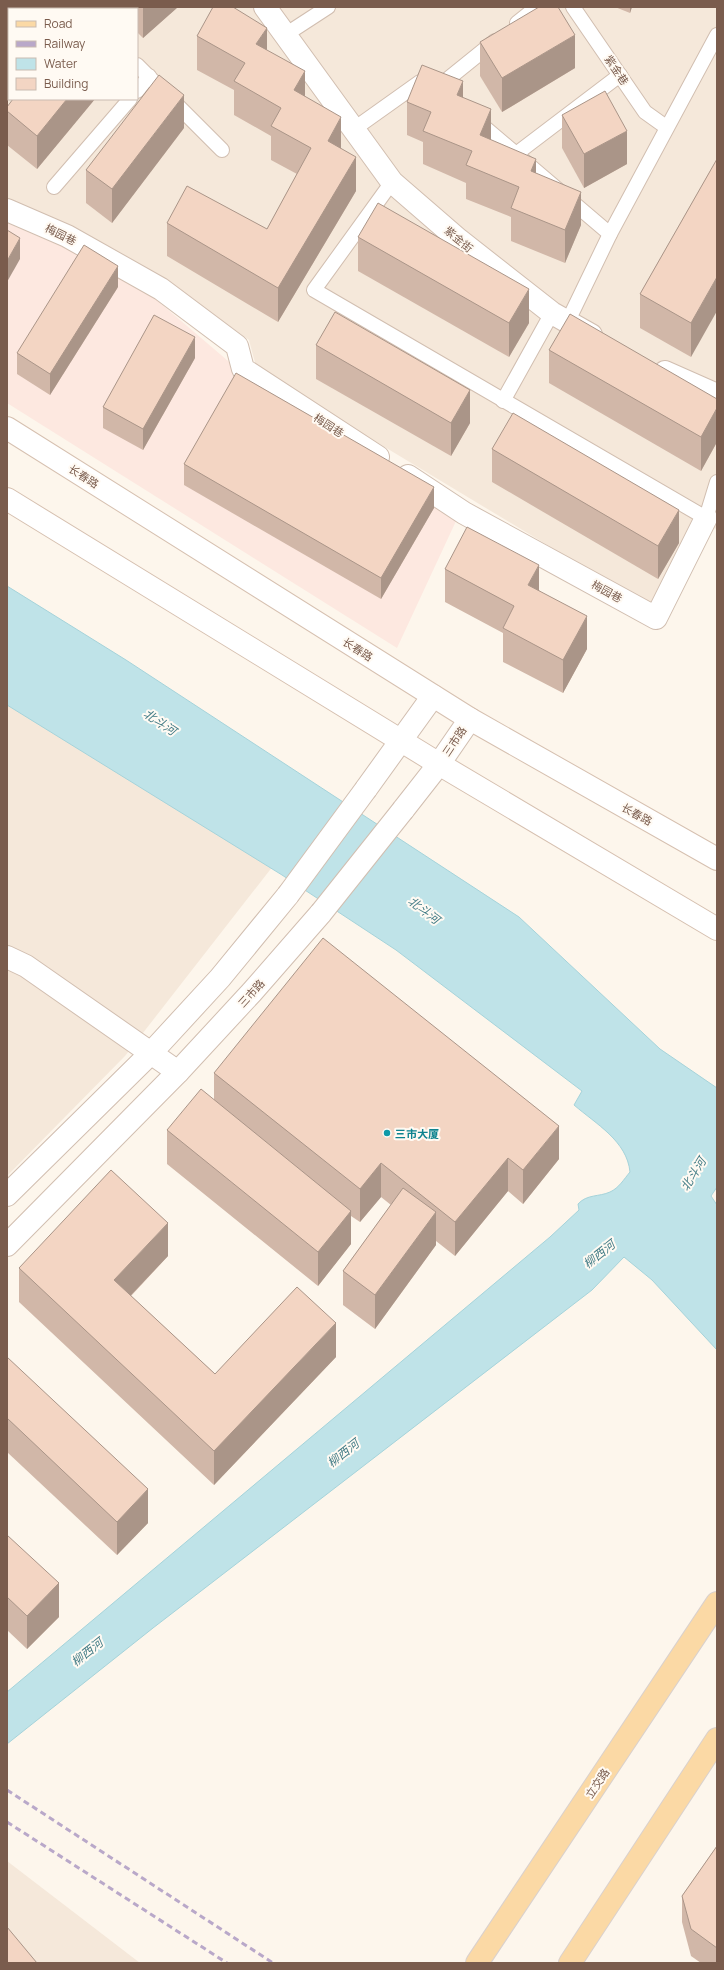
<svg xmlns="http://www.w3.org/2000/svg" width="724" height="1970" viewBox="0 0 724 1970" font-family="Manrope,'Noto Sans SC',sans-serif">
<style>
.residential{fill:#f5e8da;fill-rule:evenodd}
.commercial{fill:#fde8e0}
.water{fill:#bfe3e8;stroke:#a5d3da}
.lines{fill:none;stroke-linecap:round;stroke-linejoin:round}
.service-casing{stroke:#d1beb0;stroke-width:16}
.minor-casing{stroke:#d1beb0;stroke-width:24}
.secondary-casing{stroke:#d6c0b0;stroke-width:24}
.primary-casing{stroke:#dad1cd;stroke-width:24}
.service{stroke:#fff;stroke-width:14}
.minor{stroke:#fff;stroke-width:22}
.secondary{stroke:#fff;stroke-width:22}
.primary{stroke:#fbd9a5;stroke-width:22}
.rail{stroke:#b9a8c9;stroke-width:3;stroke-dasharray:6 4;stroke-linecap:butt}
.minor-bridge-casing{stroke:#d1beb0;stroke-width:24;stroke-linecap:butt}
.minor-bridge{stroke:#fff;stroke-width:22}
.wall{fill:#d1b7a8}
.shaded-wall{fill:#aa9588}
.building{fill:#f3d5c3;stroke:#aa9588}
.culture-dot{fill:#0f9aa8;stroke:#fffaf3;stroke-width:1.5}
.labels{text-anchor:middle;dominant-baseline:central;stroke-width:4;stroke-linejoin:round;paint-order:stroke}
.street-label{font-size:11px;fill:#7a5c4d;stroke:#fffaf3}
.culture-label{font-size:11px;font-weight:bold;fill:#0d838f;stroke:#fffaf3;text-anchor:start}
.water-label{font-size:12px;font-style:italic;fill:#437c86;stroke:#fffaf3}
</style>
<rect width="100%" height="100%" fill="#fdf6ec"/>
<g class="residential">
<path d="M7,7H717V529L694,523L650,607L257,370L249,340L177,288L74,229L7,199ZM9,9H137V99H9Z"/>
<path d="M7,699L280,857L125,1056L7,1176Z"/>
<path d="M7,1861L140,1963H7Z"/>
</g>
<path class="commercial" d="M7,223L126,274L261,389L463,506L397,648L7,403Z"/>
<path class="water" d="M7,586L126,660L519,917L660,1049L717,1088V1187L711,1196L717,1205V1350L652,1280L624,1257L592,1290L153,1628L7,1744V1692L550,1237L579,1210L578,1204C587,1194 599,1197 610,1192C619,1188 624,1179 630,1172C627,1141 596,1124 574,1105L582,1091L396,950L282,875L7,705Z"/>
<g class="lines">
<defs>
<g id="service">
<path d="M27,7L31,9"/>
<path d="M573,7L645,112L666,127"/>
<path d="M68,9L70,7"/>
<path d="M517,23L537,7"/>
<path d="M285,35L328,7"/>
<path d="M137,65L222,150"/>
<path d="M7,77L9,75"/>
<path d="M137,91L149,76"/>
<path d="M476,120L610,234"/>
<path d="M354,129L420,82L438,87L495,41"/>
<path d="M516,154L620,75"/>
<path d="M392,182L314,290L706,518L717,482"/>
<path d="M54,187L130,99"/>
<path d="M567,323L610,234L717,35"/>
<path d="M503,401L552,313"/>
</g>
<g id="minor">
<path d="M265,7L392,182L459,240L552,313L591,335"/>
<path d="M7,210L67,236L161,289L237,346L243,369L378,457"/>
<path d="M665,372L717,395"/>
<path d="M408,476L464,513L656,618L706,518"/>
<path d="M366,789L433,696"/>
<path d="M403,810L439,764L470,719"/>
<path d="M7,957L26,966L178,1072"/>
<path d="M7,1195L151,1053L220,978L288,895"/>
<path d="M7,1245L178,1072L252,992L321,913"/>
</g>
<g id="secondary">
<path d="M7,428L470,719L717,859"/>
<path d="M7,499L439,764L717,929"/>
</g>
<g id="primary">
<path d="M477,1963L717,1603"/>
<path d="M570,1963L717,1739"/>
</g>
</defs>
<use href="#service" class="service-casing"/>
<use href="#minor" class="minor-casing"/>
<use href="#secondary" class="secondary-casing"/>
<use href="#primary" class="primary-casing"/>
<use href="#service" class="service"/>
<use href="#minor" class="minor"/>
<use href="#secondary" class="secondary"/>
<use href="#primary" class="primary"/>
<g class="rail">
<path d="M7,1790L273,1963"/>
<path d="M7,1822L227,1963"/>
</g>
<defs>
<g id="minor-bridge">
<path d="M288,895L366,789"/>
<path d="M321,913L403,810"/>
</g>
</defs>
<use href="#minor-bridge" class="minor-bridge-casing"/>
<use href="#minor-bridge" class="minor-bridge"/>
</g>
<g class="wall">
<path d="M114,7H178L143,38L137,32V9H116Z"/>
<path d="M615,7H632L630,13Z"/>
<path d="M197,36L267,50L305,96L341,148L356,191L278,322L167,256V223L267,229L297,174L271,160V136L234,115V90L197,70Z"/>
<path d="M480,42L575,68L502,112L480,76Z"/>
<path d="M463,98L491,140L536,173L581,225L565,263L511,241V217L466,199V183L423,164V142L407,135V102Z"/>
<path d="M95,99L37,169L7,145V107Z"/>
<path d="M562,115L627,164L584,188L562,148Z"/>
<path d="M184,128L112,223L86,203V170Z"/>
<path d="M717,159L691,357L640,328V294Z"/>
<path d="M358,237L529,323L509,357L358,271Z"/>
<path d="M118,287L50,395L17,374V353Z"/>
<path d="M316,345L470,423L451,456L316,379Z"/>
<path d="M549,350L717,399V442L701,471L549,383Z"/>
<path d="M195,358L143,450L103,428V407Z"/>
<path d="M492,449L679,543L658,579L492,482Z"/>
<path d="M184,464L434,508L381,599L184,485Z"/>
<path d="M445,569L539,590L587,649L563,693L503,662V633L445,602Z"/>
<path d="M214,1073L559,1159L523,1204L508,1191L455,1256L436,1241V1245L375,1329L343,1305V1271L391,1205L381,1197L360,1222L351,1216V1244L318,1286L167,1164V1130L214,1100Z"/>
<path d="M168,1256L131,1296L215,1374L336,1357L214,1485L19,1302V1268Z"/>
<path d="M7,1357L148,1523L117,1555L7,1452Z"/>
<path d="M7,1535L59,1617L27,1649L7,1630Z"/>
<path d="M717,1846V1963H701L691,1956L682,1922V1896Z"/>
</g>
<g class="shaded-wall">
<path d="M143,7H178L143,38Z"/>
<path d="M630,7H632L630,13Z"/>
<path d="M267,28V62L256,44Z"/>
<path d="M575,35V68L502,112V78Z"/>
<path d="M305,71V104L294,90Z"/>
<path d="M463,81V115L457,95Z"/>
<path d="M184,95V128L112,223V189Z"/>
<path d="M67,99H95L37,169V136Z"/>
<path d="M491,109V143L480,135Z"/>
<path d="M341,117V151L328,141Z"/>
<path d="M627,131V164L584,188V154Z"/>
<path d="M356,157V191L278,322V288Z"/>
<path d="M536,159V192L531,171Z"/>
<path d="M581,192V225L565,263V230Z"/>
<path d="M20,238V259L7,282V261Z"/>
<path d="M118,266V287L50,395V374Z"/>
<path d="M717,277V311L691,357V323Z"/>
<path d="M529,289V323L509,357V323Z"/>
<path d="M195,337V358L143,450V429Z"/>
<path d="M470,390V423L451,456V423Z"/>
<path d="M717,408V442L701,471V437Z"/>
<path d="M434,487V508L381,599V578Z"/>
<path d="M679,510V543L658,579V546Z"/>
<path d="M539,565V599L528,585Z"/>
<path d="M587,616V649L563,693V660Z"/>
<path d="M559,1126V1159L523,1204V1170Z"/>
<path d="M508,1158V1191L455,1256V1222Z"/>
<path d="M381,1163V1197L360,1222V1189Z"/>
<path d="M351,1211V1244L318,1286V1252Z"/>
<path d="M436,1212V1245L375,1329V1295Z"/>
<path d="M168,1223V1256L114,1313V1280Z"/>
<path d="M336,1323V1357L214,1485V1451Z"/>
<path d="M148,1489V1523L117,1555V1522Z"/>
<path d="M59,1583V1617L27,1649V1616Z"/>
</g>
<g class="building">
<path d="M213,7H233L267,28L256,44L305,71L294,90L341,117L328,141L356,157L278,288L167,223L187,186L267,229L311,148L271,126L281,108L234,81L245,63L197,36Z"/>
<path d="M539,7H558L575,35L502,78L480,42Z"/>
<path d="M422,65L463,81L457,95L491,109L480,135L536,159L531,171L581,192L565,230L511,208L519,187L466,165L472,151L423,131L431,112L407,102Z"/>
<path d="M159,75L184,95L112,189L86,170Z"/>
<path d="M605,91L627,131L584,154L562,115Z"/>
<path d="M13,99H67L37,136L7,111V107Z"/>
<path d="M717,159V277L691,323L640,294Z"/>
<path d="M378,203L529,289L509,323L358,237Z"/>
<path d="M7,230L20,238L7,261Z"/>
<path d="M84,245L118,266L50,374L17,353Z"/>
<path d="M335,312L470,390L451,423L316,345Z"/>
<path d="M570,314L717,399V408L701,437L549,350Z"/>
<path d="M154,315L195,337L143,429L103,407Z"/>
<path d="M236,373L434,487L381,578L184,464Z"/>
<path d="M513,413L679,510L658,546L492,449Z"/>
<path d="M467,527L539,565L528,585L587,616L563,660L503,628L514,606L445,569Z"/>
<path d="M323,938L559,1126L523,1170L508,1158L455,1222L381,1163L360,1189L214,1073Z"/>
<path d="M201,1089L351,1211L318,1252L167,1130Z"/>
<path d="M111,1170L168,1223L114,1280L215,1374L297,1287L336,1323L214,1451L19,1268Z"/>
<path d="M403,1188L436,1212L375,1295L343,1271Z"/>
<path d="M7,1357L148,1489L117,1522L7,1418Z"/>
<path d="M7,1535L59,1583L27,1616L7,1597Z"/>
<path d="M717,1846V1948L691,1929L682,1896Z"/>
<path d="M7,1927L37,1963H7Z"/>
</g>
<circle class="culture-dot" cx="387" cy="1133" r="4"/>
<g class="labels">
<g class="street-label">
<text transform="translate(617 70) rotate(56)">紫金巷</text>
<text transform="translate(61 234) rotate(26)">梅园巷</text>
<text transform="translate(459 239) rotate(40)">紫金街</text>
<text transform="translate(329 425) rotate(33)">梅园巷</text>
<text transform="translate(84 476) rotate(32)">长春路</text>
<text transform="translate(607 591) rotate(29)">梅园巷</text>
<text transform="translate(358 649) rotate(32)">长春路</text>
<text transform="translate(454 741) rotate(-56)">三市路</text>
<text transform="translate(637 814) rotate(29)">长春路</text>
<text transform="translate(251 993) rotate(-48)">三市路</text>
<text transform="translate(597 1783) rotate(-56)">立交路</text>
</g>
<g class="culture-label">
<text x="395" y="1133">三市大厦</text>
</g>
<g class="water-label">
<text transform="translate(160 722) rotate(34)">北斗河</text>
<text transform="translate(424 910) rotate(37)">北斗河</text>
<text transform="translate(693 1174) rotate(-58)">北斗河</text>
<text transform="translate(599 1254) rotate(-38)">柳西河</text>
<text transform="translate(343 1453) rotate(-38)">柳西河</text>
<text transform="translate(87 1652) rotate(-38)">柳西河</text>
</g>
</g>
<rect width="724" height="1970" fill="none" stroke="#7a5c4d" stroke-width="16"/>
<rect x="8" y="8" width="130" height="92" fill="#fffaf3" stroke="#cabbb1"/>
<rect x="16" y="21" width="20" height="6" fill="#fbd9a5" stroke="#cabbb1"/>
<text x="44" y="28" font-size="12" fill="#7a5c4d">Road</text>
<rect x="16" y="41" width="20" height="6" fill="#b9a8c9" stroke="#cabbb1"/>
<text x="44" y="48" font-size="12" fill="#7a5c4d">Railway</text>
<rect x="16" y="58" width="20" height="12" fill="#bfe3e8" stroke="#cabbb1"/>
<text x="44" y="68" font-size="12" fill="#7a5c4d">Water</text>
<rect x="16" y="78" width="20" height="12" fill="#f3d5c3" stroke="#cabbb1"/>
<text x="44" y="88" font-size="12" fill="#7a5c4d">Building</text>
</svg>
